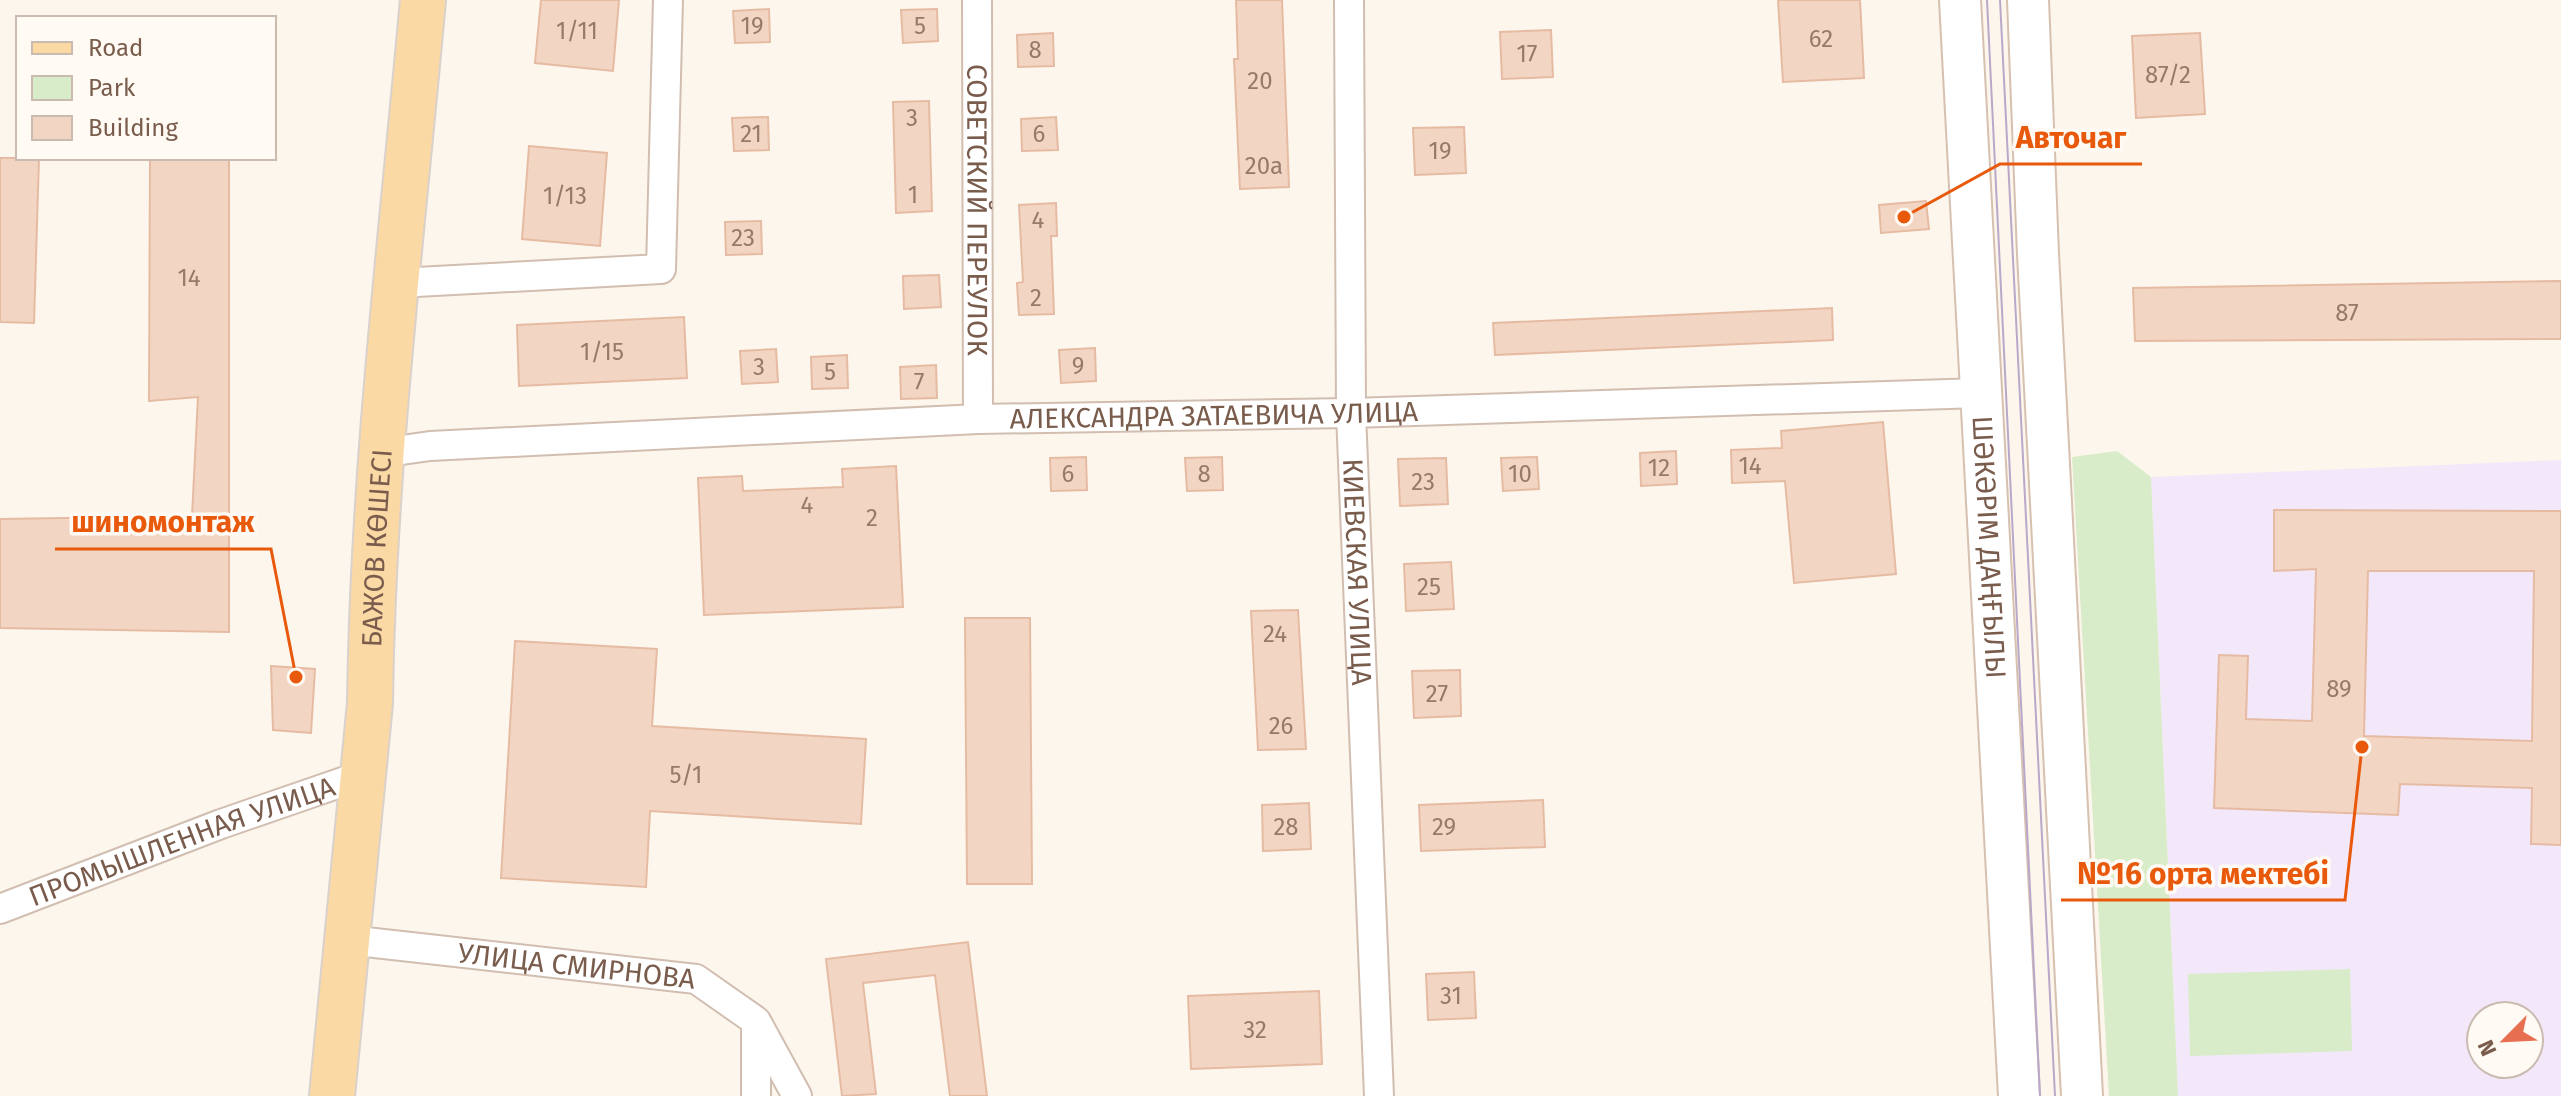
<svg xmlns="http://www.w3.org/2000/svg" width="2561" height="1096" viewBox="0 0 2561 1096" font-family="'Fira Sans',sans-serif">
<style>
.education{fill:#f3e8fa;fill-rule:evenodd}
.green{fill:#d8ecc9}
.building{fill:#f3d5c3;stroke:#e6bba3;stroke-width:2;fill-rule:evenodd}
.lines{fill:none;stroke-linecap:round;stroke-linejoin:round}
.minor-casing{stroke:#d1beb0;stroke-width:32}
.secondary-casing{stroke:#d6c0b0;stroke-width:44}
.primary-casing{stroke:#dad1cd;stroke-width:48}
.minor{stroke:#fff;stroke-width:28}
.secondary{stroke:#fff;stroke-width:40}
.primary{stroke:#fbd9a5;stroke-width:44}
.tram{stroke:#b9a8c9;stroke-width:2}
.labels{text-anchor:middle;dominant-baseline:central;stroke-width:7;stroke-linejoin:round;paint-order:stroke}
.number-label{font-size:24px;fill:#987a6a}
.street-label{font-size:28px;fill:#7a5c4d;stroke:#fffaf3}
.leader{fill:none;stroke:#e8590c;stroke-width:3}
.callout-dot{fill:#e8590c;stroke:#fffaf3;stroke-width:3}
.callout-label{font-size:30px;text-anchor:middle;font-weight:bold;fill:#e8590c;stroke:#fffaf3;stroke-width:7;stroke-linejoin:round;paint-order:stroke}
</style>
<rect width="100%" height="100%" fill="#fdf6ec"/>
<path class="education" d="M2561,460V1096H2178L2151,477ZM2481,1016H2529V1064H2481Z"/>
<g class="green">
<path d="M2117,451L2151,477L2178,1096H2109L2072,457Z"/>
<path d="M2350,969L2352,1051L2190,1056L2188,974Z"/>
</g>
<g class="building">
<path d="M541,0H619L613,71L535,63Z"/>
<path d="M1236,0H1282L1289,187L1240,189L1234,59H1238Z"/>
<path d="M1778,0H1860L1864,78L1783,82Z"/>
<path d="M769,9L770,42L735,43L733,11Z"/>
<path d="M937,9L938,41L903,43L901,10Z"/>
<path d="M1551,30L1553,77L1502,79L1500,32Z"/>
<path d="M1053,33L1054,66L1018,67L1017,35Z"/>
<path d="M2200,33L2205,114L2136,118L2132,36Z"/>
<path d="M929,101L932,211L896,213L893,102Z"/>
<path d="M768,117L769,150L734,151L732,118Z"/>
<path d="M1056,117L1058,150L1022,151L1021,119Z"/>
<path d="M1464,127L1466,173L1415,175L1413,128Z"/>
<path d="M529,146L607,153L600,246L522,239Z"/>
<path d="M0,158H39L34,323L0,322Z"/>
<path d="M150,158H229V632L0,628V519L192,516L198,397L149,401Z"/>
<path d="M1926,201L1929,229L1881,233L1879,205Z"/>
<path d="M1056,203L1057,236H1051L1054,314L1019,315L1017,283L1023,282L1019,205Z"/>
<path d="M761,221L762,254L726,255L725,222Z"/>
<path d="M939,275L941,307L904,309L903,276Z"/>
<path d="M2561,281V339L2135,341L2133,288Z"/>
<path d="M1832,308L1833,340L1495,355L1493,323Z"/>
<path d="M684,317L687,378L519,386L517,325Z"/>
<path d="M1095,348L1096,381L1061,383L1059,350Z"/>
<path d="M776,349L778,382L742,384L740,351Z"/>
<path d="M847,355L848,388L812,389L811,357Z"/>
<path d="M936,365L937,398L901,399L900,367Z"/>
<path d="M1883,422L1896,574L1794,583L1785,481L1732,483L1731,450L1782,448L1781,431Z"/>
<path d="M1676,451L1677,484L1641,486L1640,453Z"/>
<path d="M1086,457L1087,490L1051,491L1050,458Z"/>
<path d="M1222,457L1223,490L1187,491L1185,458Z"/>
<path d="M1537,457L1539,489L1503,491L1501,458Z"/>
<path d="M1446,458L1448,504L1400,506L1398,459Z"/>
<path d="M896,466L903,607L704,615L698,478L742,476L743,491L843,487L842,469Z"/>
<path d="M2274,510L2561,511V845L2531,844L2532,788L2400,784L2398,815L2214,808L2219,655L2248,656L2246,719L2312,721L2316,569L2274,571ZM2368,571H2534L2532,741L2364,736Z"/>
<path d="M1451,562L1454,609L1406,611L1404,564Z"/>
<path d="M1298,610L1306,749L1258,750L1251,611Z"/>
<path d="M965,618H1030L1032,884H967Z"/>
<path d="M515,641L657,649L652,726L866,739L861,824L650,811L646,887L501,878Z"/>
<path d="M271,666L315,669L311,733L273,730Z"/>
<path d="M1460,670L1461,716L1414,718L1412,671Z"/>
<path d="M1543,800L1545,847L1421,851L1419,805Z"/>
<path d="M1309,803L1311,849L1263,851L1262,805Z"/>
<path d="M968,942L987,1096H950L935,975L863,983L876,1094L842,1096L826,959Z"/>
<path d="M1474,972L1476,1018L1428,1020L1426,974Z"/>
<path d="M1319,991L1322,1064L1191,1069L1188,996Z"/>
</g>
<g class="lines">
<defs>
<g id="minor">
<path id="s1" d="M977,0L978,419"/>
<path id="s2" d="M1349,0L1351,413L1379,1096"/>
<path d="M398,283L661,269L668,0"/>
<path id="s3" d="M381,453L430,446L978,419L1351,413L1980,393"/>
<path id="s4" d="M0,909L221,824L363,775"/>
<path id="s5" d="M348,940L696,979L756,1021L797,1096"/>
<path d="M756,1096V1025"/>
</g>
<g id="secondary">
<path id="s6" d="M1960,0L2019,1096"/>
<path d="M2028,0L2038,254L2082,1096"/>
</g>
<g id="primary">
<path id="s7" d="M332,1096L370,703C373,468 402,234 423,0"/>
</g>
</defs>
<use href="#minor" class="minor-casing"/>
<use href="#secondary" class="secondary-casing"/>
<use href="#primary" class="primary-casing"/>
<use href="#minor" class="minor"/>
<use href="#secondary" class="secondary"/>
<use href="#primary" class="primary"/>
<g class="tram">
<path d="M1987,0L2040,1096"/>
<path d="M2000,0L2055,1096"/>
</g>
</g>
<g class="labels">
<g class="number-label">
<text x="752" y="26">19</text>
<text x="920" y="26">5</text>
<text x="577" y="31">1/11</text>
<text x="1821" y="39">62</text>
<text x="1035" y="50">8</text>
<text x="1527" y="54">17</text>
<text x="2168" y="75">87/2</text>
<text x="1260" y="81">20</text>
<text x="912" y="118">3</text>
<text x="751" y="134">21</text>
<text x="1039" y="134">6</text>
<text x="1440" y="151">19</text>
<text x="1264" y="166">20а</text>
<text x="913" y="195">1</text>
<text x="565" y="196">1/13</text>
<text x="1038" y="220">4</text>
<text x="743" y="238">23</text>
<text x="189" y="278">14</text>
<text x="1036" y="298">2</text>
<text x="2347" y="313">87</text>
<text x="602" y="352">1/15</text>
<text x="1078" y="366">9</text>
<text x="759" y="367">3</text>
<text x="830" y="372">5</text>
<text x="919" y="382">7</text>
<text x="1750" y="466">14</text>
<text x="1659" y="468">12</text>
<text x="1068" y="474">6</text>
<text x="1204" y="474">8</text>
<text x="1520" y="474">10</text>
<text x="1423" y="482">23</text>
<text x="807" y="505">4</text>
<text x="872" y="518">2</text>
<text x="1429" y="587">25</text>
<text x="1275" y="634">24</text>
<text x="2339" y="689">89</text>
<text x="1437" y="694">27</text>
<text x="1281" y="726">26</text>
<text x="686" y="775">5/1</text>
<text x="1286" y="827">28</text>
<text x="1444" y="827">29</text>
<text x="1451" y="996">31</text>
<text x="1255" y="1030">32</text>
</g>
<g class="street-label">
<text stroke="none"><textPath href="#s1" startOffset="210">СОВЕТСКИЙ ПЕРЕУЛОК</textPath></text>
<text stroke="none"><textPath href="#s3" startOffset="834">АЛЕКСАНДРА ЗАТАЕВИЧА УЛИЦА</textPath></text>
<text stroke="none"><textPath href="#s7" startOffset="550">БАЖОВ КӨШЕСІ</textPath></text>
<text stroke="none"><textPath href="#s6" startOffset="548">ШӘКӘРІМ ДАҢҒЫЛЫ</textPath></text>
<text stroke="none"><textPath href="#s2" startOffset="572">КИЕВСКАЯ УЛИЦА</textPath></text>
<text stroke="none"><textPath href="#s4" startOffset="194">ПРОМЫШЛЕННАЯ УЛИЦА</textPath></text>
<text stroke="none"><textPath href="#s5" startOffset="230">УЛИЦА СМИРНОВА</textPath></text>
</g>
</g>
<path class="leader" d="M1904 217L2000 164H2142M296 677L271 549H55M2362 747L2345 900H2061"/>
<g class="callout-dot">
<circle cx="1904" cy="217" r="8"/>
<circle cx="296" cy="677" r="8"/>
<circle cx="2362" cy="747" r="8"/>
</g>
<g class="callout-label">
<text x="2071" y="148">Авточаг</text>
<text x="163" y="532">шиномонтаж</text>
<text x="2203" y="884">№16 орта мектебі</text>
</g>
<rect x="16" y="16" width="260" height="144" fill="#fffaf3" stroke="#cabbb1" stroke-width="2"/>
<rect x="32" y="42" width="40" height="12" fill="#fbd9a5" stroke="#cabbb1" stroke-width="2"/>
<text x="88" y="56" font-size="24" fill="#7a5c4d">Road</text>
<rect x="32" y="76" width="40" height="24" fill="#d8ecc9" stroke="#cabbb1" stroke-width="2"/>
<text x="88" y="96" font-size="24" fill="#7a5c4d">Park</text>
<rect x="32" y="116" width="40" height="24" fill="#f3d5c3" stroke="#cabbb1" stroke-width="2"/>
<text x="88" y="136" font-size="24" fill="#7a5c4d">Building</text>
<g transform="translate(2505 1040) rotate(246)"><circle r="38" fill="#fffaf3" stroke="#cabbb1" stroke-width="2"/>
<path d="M0-6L14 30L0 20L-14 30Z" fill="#e76f51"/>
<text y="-12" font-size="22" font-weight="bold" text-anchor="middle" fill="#7a5c4d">N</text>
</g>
</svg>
